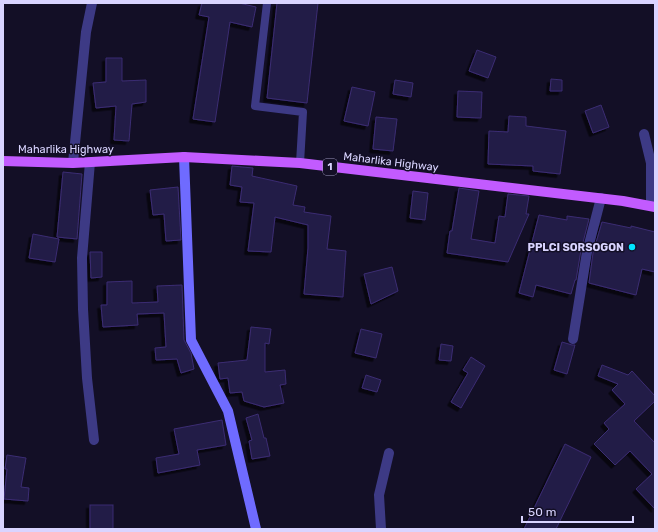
<svg xmlns="http://www.w3.org/2000/svg" width="658" height="532" viewBox="0 0 658 532" font-family="Rubik,sans-serif">
<style>
.building{fill:#241b47;stroke:#3b2d73;filter:url(#shadow)}
.lines{fill:none;stroke-linecap:round;stroke-linejoin:round}
.lane{stroke:#3d3a85;stroke-width:8}
.street{stroke:#3d3a85;stroke-width:10}
.secondary{stroke:#6f6bff;stroke-width:10}
.primary{stroke:#c25bff;stroke-width:10}
.poi-dot{fill:#00e5ff;stroke:#130f26;stroke-width:1.5}
.labels{text-anchor:middle;dominant-baseline:central;stroke-width:3;stroke-linejoin:round;paint-order:stroke}
.shield{fill:#130f26;stroke:#9e99be;stroke-width:1}
.shield-label{font-size:10px;font-weight:bold;fill:#d9d4ff}
.street-label{font-size:11px;fill:#d9d4ff;stroke:#130f26}
.poi-label{font-size:11px;font-weight:bold;fill:#d9d4ff;stroke:#130f26;text-anchor:end}
</style>
<defs>
<filter id="shadow"><feDropShadow dx="-3.5" dy="3.5" stdDeviation="0" flood-color="#0009"/></filter>
</defs>
<rect width="100%" height="100%" fill="#130f26"/>
<g class="building">
<path d="M202,3H239L256,7L252,27L230,22L215,122L193,119L209,17L199,15Z"/>
<path d="M277,3H318L307,103L267,98Z"/>
<path d="M477,50L496,57L488,78L469,71Z"/>
<path d="M106,58H122V81L146,80V102L132,104L129,141L114,140L116,106L96,108L93,83L106,82Z"/>
<path d="M551,79L562,80V91H550Z"/>
<path d="M395,80L413,83L411,97L393,94Z"/>
<path d="M352,87L375,92L368,126L344,121Z"/>
<path d="M458,91L482,92L481,118L457,117Z"/>
<path d="M601,105L609,127L593,133L585,111Z"/>
<path d="M509,116L526,117V126L566,131L560,174L533,171V166L488,164L489,131L508,132Z"/>
<path d="M376,117L397,119L393,151L373,149Z"/>
<path d="M232,166L253,168L252,176L297,186L293,205L305,207L304,212L331,216L327,249L346,251L343,297L304,294L308,248V225L275,217L271,252L248,251L254,203L240,202L242,187L230,185Z"/>
<path d="M63,172L82,174L77,239L57,237Z"/>
<path d="M178,187L181,240L166,241L164,214L153,215L150,190Z"/>
<path d="M459,188L479,191L471,239L495,243L499,216L505,217L508,194L529,196L526,214H529L508,262L447,253L450,231H452Z"/>
<path d="M413,191L428,193L425,220L410,218Z"/>
<path d="M539,215L567,220V216L589,219L581,250L576,280H575L571,294L536,285L533,297L519,293Z"/>
<path d="M602,222L631,228V226L655,232V272L642,269L636,295L589,283L593,253Z"/>
<path d="M33,234L59,239L55,262L29,258Z"/>
<path d="M90,252H102V277L91,278Z"/>
<path d="M392,267L398,291L371,304L364,274Z"/>
<path d="M132,281V303L158,302L157,286L182,285L184,340L191,353L194,369L181,373L177,359L156,360L155,348L166,347L164,313L137,314L138,325L103,327L101,305H107V282Z"/>
<path d="M251,327L271,329L269,344L265,343V372L285,370L286,384L280,385L284,403L264,407L244,401L242,392L230,393L228,378L220,379L218,363L247,360Z"/>
<path d="M361,329L382,334L376,358L355,353Z"/>
<path d="M562,342L572,345H575L567,374L554,370Z"/>
<path d="M441,344L453,346L451,361L439,360Z"/>
<path d="M471,357L485,366L461,408L451,402L468,373L463,370Z"/>
<path d="M602,365L628,375L632,371L655,396V401L634,421L655,443V509L636,489L652,474L630,451L615,465L594,444L609,429L604,423L625,404L612,390L618,384L598,376Z"/>
<path d="M366,375L381,380L377,392L362,388Z"/>
<path d="M258,414L264,438H266L270,456L252,459L249,441L252,440L246,418Z"/>
<path d="M222,420L226,445L197,450L200,465L158,473L156,458L179,454L174,429Z"/>
<path d="M565,444L591,457L556,529H524Z"/>
<path d="M7,455L26,458L21,487L29,488L28,501L4,499L7,469H5Z"/>
<rect x="90" y="505" width="23" height="24"/>
</g>
<g class="lines">
<path class="lane" d="M267,3L255,106L303,112L300,163"/>
<g class="street">
<path d="M644,134L651,163V206"/>
<path d="M90,162L82,258L83,309L87,378L94,440"/>
<path d="M73,163L86,32L92,3"/>
<path d="M573,339L587,252L601,198"/>
<path d="M381,529L379,495L389,453"/>
</g>
<path class="secondary" d="M184,157L191,340L228,411L256,529"/>
<path class="primary" d="M3,161L73,163L184,157L300,163L623,201L655,207"/>
</g>
<circle class="poi-dot" cx="632" cy="247" r="4"/>
<g class="labels">
<rect class="shield" x="323" y="159" width="14" height="16" rx="3"/>
<g class="shield-label">
<text x="330" y="167">1</text>
</g>
<g class="street-label">
<text x="66" y="149">Maharlika Highway</text>
<text transform="translate(391 162) rotate(7)">Maharlika Highway</text>
</g>
<g class="poi-label">
<text x="624" y="247">PPLCI SORSOGON</text>
</g>
</g>
<rect width="658" height="532" fill="none" stroke="#d9d4ff" stroke-width="8"/>
<path d="M522 516v6h111v-6" fill="none" stroke="#d9d4ff" stroke-width="2"/>
<text x="528" y="516" font-size="12" fill="#d9d4ff" stroke="#130f26" stroke-width="3" paint-order="stroke">50 m</text>
</svg>
